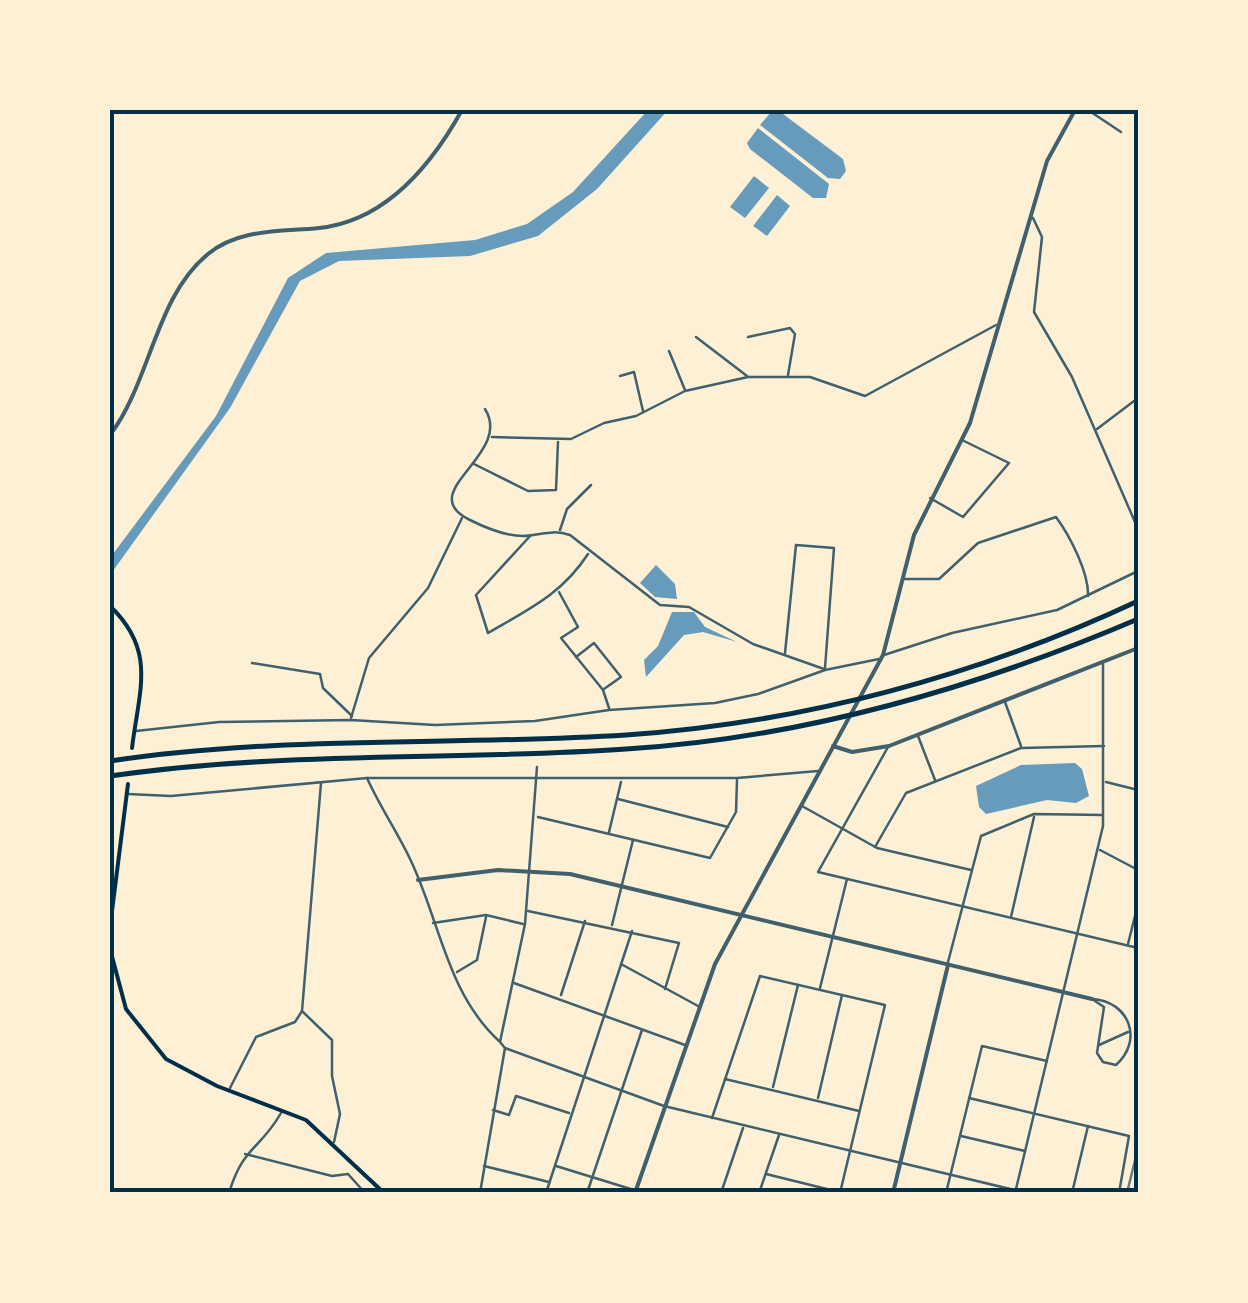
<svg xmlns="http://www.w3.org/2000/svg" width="1248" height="1303" viewBox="0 0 1248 1303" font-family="Figtree,sans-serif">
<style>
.water{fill:#669bbc}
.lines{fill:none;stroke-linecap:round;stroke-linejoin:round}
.minor{stroke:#3f606c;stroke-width:2.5}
.tertiary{stroke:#3f606c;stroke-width:4}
.secondary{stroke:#003049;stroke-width:4}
.motorway{stroke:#003049;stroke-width:5}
.rail{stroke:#657d81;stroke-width:2.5}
.neatline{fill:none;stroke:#003049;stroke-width:4}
</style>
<rect width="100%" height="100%" fill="#fdf0d5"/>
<g class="water">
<path d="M648,110H668L597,189L538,236L470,256L339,261L300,281L230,408L110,575V558L216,416L288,278L326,253L475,240L527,224L573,192Z"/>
<path d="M779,111L843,159L846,171L840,179L828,178L760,125L771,112Z"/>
<path d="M758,128L829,184L826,198H813L750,149L747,143Z"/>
<path d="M754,176L769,188L745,218L730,207Z"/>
<path d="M777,195L790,206L767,236L753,226Z"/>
<path d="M656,565L675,584L677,599L655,597L640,583Z"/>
<path d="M672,612H694L705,627L737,642L703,632L684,635L646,677L644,660L658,646Z"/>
<path d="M1075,763L1082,769L1089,796L1076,803L1047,800L986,814L979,807L976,786L1021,765Z"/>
</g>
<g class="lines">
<g class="minor">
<path d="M1088,110L1121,132"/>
<path d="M1033,218L1042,237L1034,312L1072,377L1138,529"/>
<path d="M696,337L747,376"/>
<path d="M748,337L790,328L795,334L788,375"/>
<path d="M669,351L685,390"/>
<path d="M620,376L634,372L643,411"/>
<path d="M485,409C514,455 412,492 470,520C486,528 506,536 523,536C540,535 553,529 570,535L660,605L689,607L753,644L824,669"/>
<path d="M1097,429L1138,398"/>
<path d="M492,437L571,439L604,423L636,416L685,391L748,377H810L865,396L996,325"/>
<path d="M474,464L528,491L556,490L558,442"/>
<path d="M930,498L963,517L1009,463L962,440"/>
<path d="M560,530L567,509L591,485"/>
<path d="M531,535L476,595L488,633C529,609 562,594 588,554"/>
<path d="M905,579H939L978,543L1056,517C1070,536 1089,573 1088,596"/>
<path d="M559,592L578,627L561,638L603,690L609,708"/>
<path d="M785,653L796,545L834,548L825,668"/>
<path d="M884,655L952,633L1057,610L1138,571"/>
<path d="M576,657L594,643L621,677L604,689"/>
<path d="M252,663L320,674L323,688L352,716"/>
<path d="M1005,702L1021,746"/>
<path d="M351,718L369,658L428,588L462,518"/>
<path d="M136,731L219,722L351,720L435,725L535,721L609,710L715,703L758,694L825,670L879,659"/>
<path d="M918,736L935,780"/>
<path d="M888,747L818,872L1138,948"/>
<path d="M367,778C380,807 398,833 411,861C440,922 447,993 499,1041"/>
<path d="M1106,782L1138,790"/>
<path d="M128,794L171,796L367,778H737L818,771"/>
<path d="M618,799L728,827"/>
<path d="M802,806L877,848L971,870"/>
<path d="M538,817L710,858L736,812L737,780"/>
<path d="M609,832L621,782"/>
<path d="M875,847L906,793L1021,748L1104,746"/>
<path d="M1100,850L1138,870"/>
<path d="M528,911L679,943L665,989"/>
<path d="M1011,917L1034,817"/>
<path d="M433,923L486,915L523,924"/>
<path d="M612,925L633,840"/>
<path d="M1128,944L1138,904"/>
<path d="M948,962L981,836L1034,814L1103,815"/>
<path d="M621,964L698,1006"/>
<path d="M457,972L477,960L486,917"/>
<path d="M514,983L685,1045"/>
<path d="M820,988L847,879"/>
<path d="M561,995L585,921"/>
<path d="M1092,999C1129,1001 1144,1040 1116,1065L1103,1062L1097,1053L1104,1007Z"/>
<path d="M303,1012L332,1040V1076L340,1114L334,1142"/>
<path d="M1099,1045L1128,1032"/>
<path d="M505,1048L664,1106L1027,1193"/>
<path d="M725,1079L859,1111"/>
<path d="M773,1087L798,985"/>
<path d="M230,1088L256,1037L295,1022L302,1011L321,783"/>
<path d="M818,1098L842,995"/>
<path d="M969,1098L1129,1136L1119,1193"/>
<path d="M493,1110L509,1115L516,1096L569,1113"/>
<path d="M712,1118L760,976L885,1005L840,1193"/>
<path d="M961,1136L1025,1151"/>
<path d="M245,1154L332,1176L348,1174L365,1193"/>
<path d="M484,1166L549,1182"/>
<path d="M556,1166L634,1190"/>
<path d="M766,1174L839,1192"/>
<path d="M1016,1189L1103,826V664"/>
<path d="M229,1193C243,1146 260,1150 281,1113"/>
<path d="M480,1193L505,1048L500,1042L525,924L537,767"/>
<path d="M546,1193L632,931"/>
<path d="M587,1193L642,1030"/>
<path d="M721,1193L743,1128"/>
<path d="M759,1193L779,1135"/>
<path d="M946,1193L982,1046L1047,1061"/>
<path d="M1072,1193L1088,1126"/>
</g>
<g class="tertiary">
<path d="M110,435C151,381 155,297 208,254C239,228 282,232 319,228C386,221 432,164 462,110"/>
<path d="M833,746L852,752L889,746L1138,648"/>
<path d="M418,880L498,870L570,874L1092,999"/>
<path d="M635,1193L715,964L883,655L914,535L970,423L1047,161L1075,110"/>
<path d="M893,1193L948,965"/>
</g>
<g class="secondary">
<path d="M110,606C157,651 139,690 132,748"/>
<path d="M110,927L128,784"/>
<path d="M110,949L126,1009L166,1059L217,1086L306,1120L384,1193"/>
</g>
<g class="motorway">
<path d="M110,761C281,735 454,746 626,735C802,723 978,676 1138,601"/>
<path d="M110,776C281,751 454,761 626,749C804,738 974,689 1138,619"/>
</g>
<path class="rail" d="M1127,1193L1138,1148"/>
</g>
<rect width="1248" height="1303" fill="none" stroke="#fdf0d5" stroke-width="225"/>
<rect x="112" y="112" width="1024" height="1078" class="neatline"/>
</svg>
